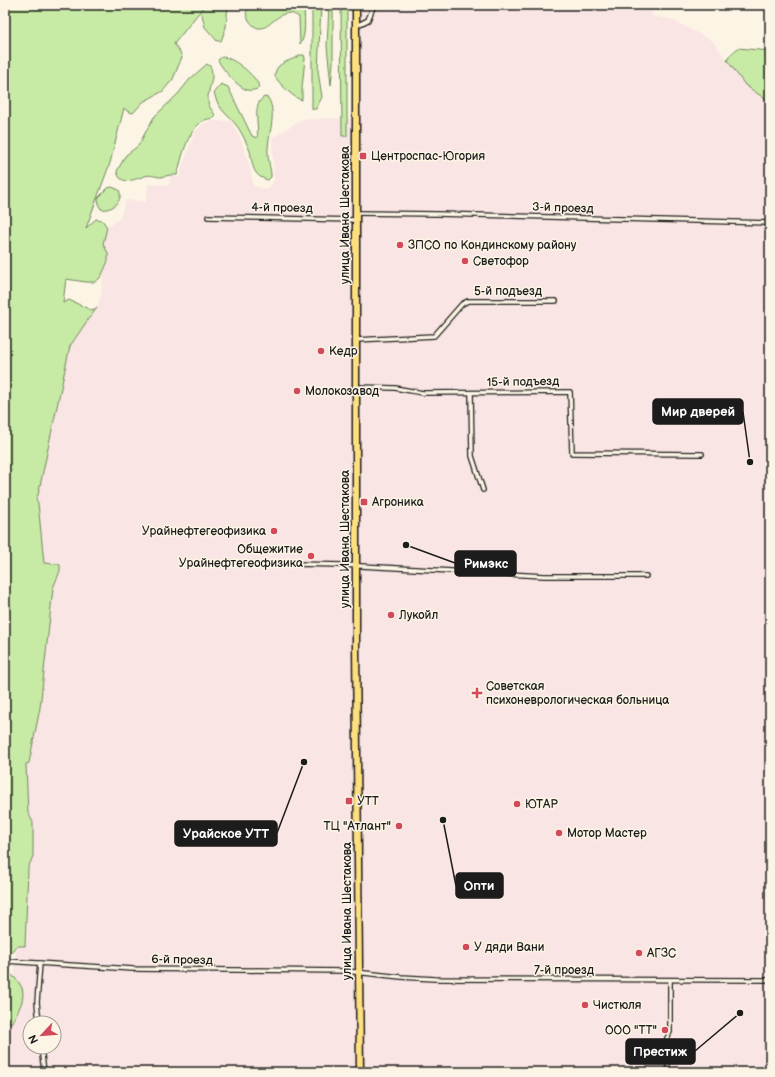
<svg xmlns="http://www.w3.org/2000/svg" width="775" height="1077" viewBox="0 0 775 1077" font-family="'Balsamiq Sans',sans-serif">
<style>
.built{fill:#f9e5e3;fill-rule:evenodd}
.green{fill:#c7eba5;stroke:#728460}
.lines{fill:none;stroke-linecap:round;stroke-linejoin:round}
.street-casing{stroke:#1c1c1c;stroke-width:6}
.primary-casing{stroke:#1c1c1c;stroke-width:9}
.street{stroke:#fcf5e5;stroke-width:3.5}
.primary{stroke:#fddf80;stroke-width:6}
.poi-dot{fill:#d1495b;stroke:#fcf5e5;stroke-width:1.5}
.labels{text-anchor:middle;dominant-baseline:central;stroke-width:3;stroke-linejoin:round;paint-order:stroke}
.poi-label{font-size:12px;fill:#1c1c1c;stroke:#fcf5e5;text-anchor:start}
.street-label{font-size:12px;fill:#1c1c1c;stroke:#fcf5e5}
.leader{fill:none;stroke:#1c1c1c;stroke-width:1.5}
.callout-dot{fill:#1c1c1c;stroke:#fcf5e5;stroke-width:1.5}
.callout{fill:#1c1c1c;stroke:#1c1c1c;stroke-width:1.5}
.callout-label{font-size:13px;text-anchor:middle;font-weight:bold;fill:#fff}
</style>
<rect width="100%" height="100%" fill="#fcf5e5"/>
<filter id="ink" filterUnits="userSpaceOnUse"><feTurbulence type="fractalNoise" baseFrequency=".025" numOctaves="2"/><feDisplacementMap in="SourceGraphic" scale="8" xChannelSelector="R" yChannelSelector="G"/><feConvolveMatrix kernelMatrix="1 2 1 2 8 2 1 2 1" color-interpolation-filters="sRGB"/></filter>
<g filter="url(#ink)">
<path class="built" d="M359,5H653L652,16L670,19L713,41L745,85L770,102V1072H5L7,1022H12L16,946H25L28,868L33,856V822L28,813L26,764L29,763L40,708L53,588L60,571L44,564L38,503L36,499L38,494L70,346L87,321L97,308L101,295L104,272L108,261V253L103,244L107,227L119,219L126,200L146,202L148,184L169,185L171,176L179,177L195,132L203,124L211,121H231L241,140L251,172L253,186L268,189L274,180L272,138L303,119L358,118ZM30,1023H54V1047H30Z"/>
<g class="green">
<path d="M5,5H205L174,44L179,50L182,57L173,79L163,91L143,102L133,113L127,111L124,108L110,163L86,228L96,219L102,220L107,227L103,244L108,253V261L101,277L95,282H86L66,279L63,303L69,300L91,310L97,308L87,321L70,346L38,495L36,499L38,503L44,563L58,564L60,565V571L53,588L40,708L29,763L26,764L28,813L33,822V856L28,868L25,946H16L10,954L5,955Z"/>
<path d="M206,5H228L226,27L221,41H217L205,27L201,11Z"/>
<path d="M253,5H304C304,14 307,37 300,44L299,17C294,14 290,12 284,14C274,17 265,34 254,26C249,22 247,17 246,12Z"/>
<path d="M312,5H321L318,71L322,97L316,109H312Z"/>
<path d="M329,5H333V63L331,85L327,46Z"/>
<path d="M341,5H347V136H342Z"/>
<path d="M738,48L770,51V102L745,85L727,60L731,54Z"/>
<path d="M300,55H304L305,58L302,88V100C296,100 277,82 275,76C275,73 276,69 278,67C283,61 294,60 300,55Z"/>
<path d="M222,57C233,57 255,75 259,86L257,89C254,90 251,91 247,90C238,87 222,69 218,60Z"/>
<path d="M207,64L210,66C216,77 207,89 208,101C208,107 213,110 215,116C211,120 206,118 201,122C186,134 182,158 177,175C171,174 167,176 161,177C156,177 151,174 145,176C135,179 120,187 117,171L126,155L138,146L154,117L178,94L190,79Z"/>
<path d="M221,84L228,87L250,132L252,136L257,138C260,126 251,106 264,97L268,98C277,112 269,132 268,148C267,156 270,166 271,174V177L268,180C252,176 253,165 250,151C248,146 245,140 242,134C233,116 218,113 214,92Z"/>
<path d="M112,187L119,190C124,201 112,211 101,209L99,206L98,198L108,188Z"/>
<path d="M5,970H7C12,975 19,981 22,988C26,999 17,1013 12,1022L7,1023L5,1050Z"/>
</g>
<g class="lines">
<defs>
<g id="street">
<path d="M356,26L368,20L374,5"/>
<path d="M356,213L437,214L770,223"/>
<path d="M208,217L356,220"/>
<path d="M356,340L434,336L462,304L468,301H556"/>
<path d="M356,387L395,388L423,393L570,392L572,453L702,454"/>
<path d="M471,393L472,456L483,490"/>
<path d="M293,564L343,565L544,576H646"/>
<path d="M5,961L133,969L346,971L401,977L435,979L770,980"/>
<path d="M39,1023L37,1002L40,963"/>
<path d="M41,1047L44,1072"/>
<path d="M668,1066L667,1038L670,1032V980"/>
</g>
<path id="primary" d="M356,5V645L360,1072"/>
</defs>
<use href="#street" class="street-casing"/>
<use href="#primary" class="primary-casing"/>
<use href="#street" class="street"/>
<use href="#primary" class="primary"/>
</g>
</g>
<g class="poi-dot">
<rect x="359" y="152" width="8" height="8" rx="2"/>
<circle cx="400" cy="245" r="4"/>
<circle cx="465" cy="261" r="4"/>
<circle cx="321" cy="351" r="4"/>
<circle cx="297" cy="391" r="4"/>
<rect x="360" y="498" width="8" height="8" rx="2"/>
<circle cx="274" cy="531" r="4"/>
<circle cx="311" cy="556" r="4"/>
<circle cx="391" cy="615" r="4"/>
<path d="M475 687h4v4h4v4h-4v4h-4v-4h-4v-4h4z"/>
<rect x="345" y="797" width="8" height="8" rx="2"/>
<circle cx="517" cy="804" r="4"/>
<circle cx="399" cy="826" r="4"/>
<circle cx="559" cy="833" r="4"/>
<circle cx="466" cy="947" r="4"/>
<circle cx="639" cy="953" r="4"/>
<circle cx="585" cy="1005" r="4"/>
<circle cx="665" cy="1030" r="4"/>
</g>
<g class="labels">
<g class="poi-label">
<text x="371" y="156">Центроспас-Югория</text>
<text x="408" y="245">ЗПСО по Кондинскому району</text>
<text x="473" y="261">Светофор</text>
<text x="329" y="351">Кедр</text>
<text x="305" y="391">Молокозавод</text>
<text x="372" y="502">Агроника</text>
<text x="266" y="531" text-anchor="end">Урайнефтегеофизика</text>
<text x="303" y="549" text-anchor="end">Общежитие<tspan x="303" dy="14">Урайнефтегеофизика</tspan></text>
<text x="399" y="615">Лукойл</text>
<text x="486" y="686">Советская<tspan x="486" dy="14">психоневрологическая больница</tspan></text>
<text x="357" y="801">УТТ</text>
<text x="525" y="804">ЮТАР</text>
<text x="391" y="826" text-anchor="end">ТЦ "Атлант"</text>
<text x="567" y="833">Мотор Мастер</text>
<text x="474" y="947">У дяди Вани</text>
<text x="647" y="953">АГЗС</text>
<text x="593" y="1005">Чистюля</text>
<text x="657" y="1030" text-anchor="end">ООО "ТТ"</text>
</g>
<g class="street-label">
<text transform="translate(282 208) rotate(1)">4-й проезд</text>
<text transform="translate(563 208) rotate(2)">3-й проезд</text>
<text transform="translate(345 215) rotate(-90)">улица Ивана Шестакова</text>
<text x="508" y="291">5-й подъезд</text>
<text transform="translate(523 382) rotate(-1)">15-й подъезд</text>
<text transform="translate(345 539) rotate(-90)">улица Ивана Шестакова</text>
<text transform="translate(347 911) rotate(-90)">улица Ивана Шестакова</text>
<text transform="translate(182 960) rotate(1)">6-й проезд</text>
<text x="564" y="970">7-й проезд</text>
</g>
</g>
<path class="leader" d="M750 462L743 412M406 545L455 563M304 762L277 833M443 820L456 886M740 1013L695 1051"/>
<g class="callout-dot">
<circle cx="750" cy="462" r="4"/>
<circle cx="406" cy="545" r="4"/>
<circle cx="304" cy="762" r="4"/>
<circle cx="443" cy="820" r="4"/>
<circle cx="740" cy="1013" r="4"/>
</g>
<g class="callout">
<rect x="653" y="399" width="90" height="25" rx="4"/>
<rect x="455" y="551" width="61" height="25" rx="4"/>
<rect x="175" y="821" width="102" height="25" rx="4"/>
<rect x="456" y="873" width="47" height="25" rx="4"/>
<rect x="626" y="1039" width="69" height="25" rx="4"/>
</g>
<g class="callout-label">
<text x="698" y="416">Мир дверей</text>
<text x="486" y="568">Римэкс</text>
<text x="226" y="838">Урайское УТТ</text>
<text x="479" y="890">Опти</text>
<text x="660" y="1056">Престиж</text>
</g>
<rect width="775" height="1077" fill="none" stroke="#fcf5e5" stroke-width="20"/>
<rect x="10" y="10" width="755" height="1057" fill="none" stroke="#1c1c1c" stroke-width="1.5" filter="url(#ink)"/>
<g transform="translate(42 1035) rotate(244)"><circle r="19" fill="#fcf5e5" stroke="#a29e95"/>
<path d="M0-3L7 15L0 10L-7 15Z" fill="#d1495b"/>
<text y="-6" font-size="11" font-weight="bold" text-anchor="middle" fill="#1c1c1c">N</text>
</g>
</svg>
